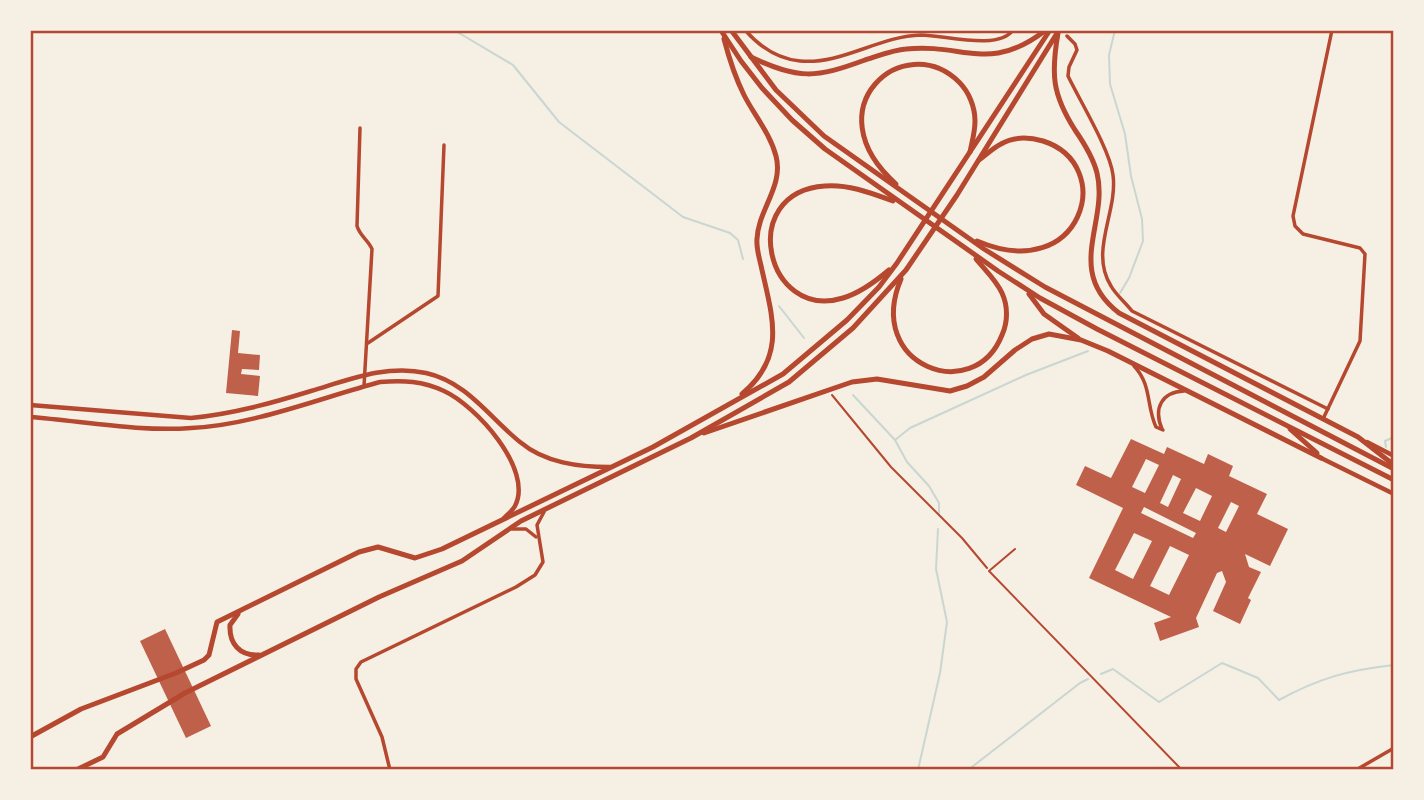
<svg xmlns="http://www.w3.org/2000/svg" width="1424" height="800" viewBox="0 0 1424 800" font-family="'Public Sans',sans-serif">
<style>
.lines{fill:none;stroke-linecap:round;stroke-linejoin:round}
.stream{stroke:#c9d6d2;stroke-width:2}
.building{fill:#bf614a;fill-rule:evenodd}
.path{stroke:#b5482f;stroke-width:2}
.service{stroke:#b5482f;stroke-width:2}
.minor{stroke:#b5482f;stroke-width:3.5}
.tertiary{stroke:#b5482f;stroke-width:4.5}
.secondary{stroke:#b5482f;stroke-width:4.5}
.trunk{stroke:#b5482f;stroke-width:5}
.neatline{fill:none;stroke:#b5482f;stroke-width:2.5}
</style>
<rect width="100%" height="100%" fill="#f6efe4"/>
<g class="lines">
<g class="stream">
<path d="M454,30L513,65L559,122L683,217L730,233L738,240L743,259"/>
<path d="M1115,30L1109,55L1110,84L1125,134L1131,176L1142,219L1143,241L1129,278L1120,293"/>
<path d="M779,306L804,338"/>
<path d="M853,395L895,440L907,462L929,486L939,503V513"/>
<path d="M895,440L910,428L1026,375L1088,351"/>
<path d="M1386,447L1385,441L1394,437"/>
<path d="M1101,674L1113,669L1159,702L1222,663L1258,678L1279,700C1319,678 1349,670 1394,665"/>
<path d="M918,770L940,673L947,622L936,569L938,529"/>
<path d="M968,770L1080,683L1088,679"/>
</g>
</g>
<g class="building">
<path d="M232,330L240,331L238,353L260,355L259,370L242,369L241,374L260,376L258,396L226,393Z"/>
<path d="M1131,439L1164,454L1167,447L1204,464L1208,454L1233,466L1229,476L1267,494L1257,514L1288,529L1270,566L1245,554L1249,567L1261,572L1248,598L1251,600L1240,624L1213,611L1226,582L1222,571L1217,573L1196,618L1199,627L1160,641L1154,623L1171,617L1089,578L1123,508L1076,485L1085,466L1111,478ZM1146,459L1159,465L1145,493L1132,487ZM1173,475L1181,479L1168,507L1160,503ZM1196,488L1212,496L1200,521L1183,513ZM1231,502L1239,506L1226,532L1218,528ZM1144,507L1196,533L1193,538L1141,513ZM1134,533L1152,541L1133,579L1115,570ZM1170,546L1189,555L1169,595L1150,586Z"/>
<path d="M165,629L211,726L186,738L140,641Z"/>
</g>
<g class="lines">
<path class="path" d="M832,395L891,467L962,538L987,568"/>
<path class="service" d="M1015,549L989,571L1182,770"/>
<g class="minor">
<path d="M745,30C759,46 778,59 800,61C842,65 879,36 921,35C945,35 998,51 1013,30"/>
<path d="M1067,36L1075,44L1077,50L1069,67L1068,76C1080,101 1110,150 1113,175C1118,212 1089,251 1111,286C1116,295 1125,302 1132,311L1328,409"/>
<path d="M360,128L357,226C360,236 368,240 372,249L364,386"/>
<path d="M368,343L438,296L444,145"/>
<path d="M1134,366C1152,385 1146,405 1156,427L1163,430"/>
<path d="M1323,419L1360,341L1365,254L1360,248L1303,234L1295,226L1293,216L1332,30"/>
<path d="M1162,429C1153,408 1162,392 1184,391"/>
<path d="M512,529H526L536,537"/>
<path d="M390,770L382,737L356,679V669L361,662L516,587L535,575L543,562L537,525L544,512"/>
<path d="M1356,770L1394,748"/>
</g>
<g class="tertiary">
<path d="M1367,442L1394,456"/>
<path d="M1321,458L1394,494"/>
</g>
<g class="secondary">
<path d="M30,405L191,418C233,414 272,403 311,391C348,380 387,364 426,373C467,382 489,417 520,442C545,463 579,467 610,467"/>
<path d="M30,417C82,421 140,432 191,428C254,425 320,398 380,382C403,380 423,381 444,391C475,405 534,469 515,506C513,510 507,515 504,518"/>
</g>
<g class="trunk">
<path d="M731,30L776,90L824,136L984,249L1045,287L1394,469"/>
<path d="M722,32L741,61L762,88L792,120L825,149L998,271L1040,298L1097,329L1394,480"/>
<path d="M1058,33C1051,74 1052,94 1075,130C1084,143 1093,157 1097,173C1109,222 1064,271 1119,313L1358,437L1394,465"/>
<path d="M724,39C729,58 735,77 744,95C754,115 770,133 776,156C784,186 758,210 757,239C756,249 760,260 762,270C773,319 786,357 742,394"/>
<path d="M751,57C799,80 816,78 865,60C879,56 892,50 906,49C965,43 989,74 1046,30"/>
<path d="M896,184C811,108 904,28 959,82C969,92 975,107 975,121C975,132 972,142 970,152"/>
<path d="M977,241C1082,286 1118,165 1043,141C1029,137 1013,137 1001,144C993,148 986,155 979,160"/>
<path d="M889,270C876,281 860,293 843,298C766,322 736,192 825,186C848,184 871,193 893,201"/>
<path d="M901,279C864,366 974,406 1002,335C1008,322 1008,306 1002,293C996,280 985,270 976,259"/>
<path d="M1029,294L1044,314L1078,338"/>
<path d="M1290,429L1317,453"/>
<path d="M704,433L852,382L877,379L950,391L967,386L984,377L1015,350L1032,339L1049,334L1081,340L1108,351L1321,458"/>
<path d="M238,614L230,625C229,644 240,656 259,655"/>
<path d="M30,737L81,709L176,673L204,660L209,655L217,622L359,552L378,547L415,558L442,549L653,447L783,374L847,320L879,287L897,263L1050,30"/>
<path d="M76,770L103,757L117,734L185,693L379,597L462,561L521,521L691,438L789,382L853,328L906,270L957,195L1059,30"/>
</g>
</g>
<rect width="1424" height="800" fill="none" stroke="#f6efe4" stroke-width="63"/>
<rect x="32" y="32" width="1360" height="736" class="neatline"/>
</svg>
